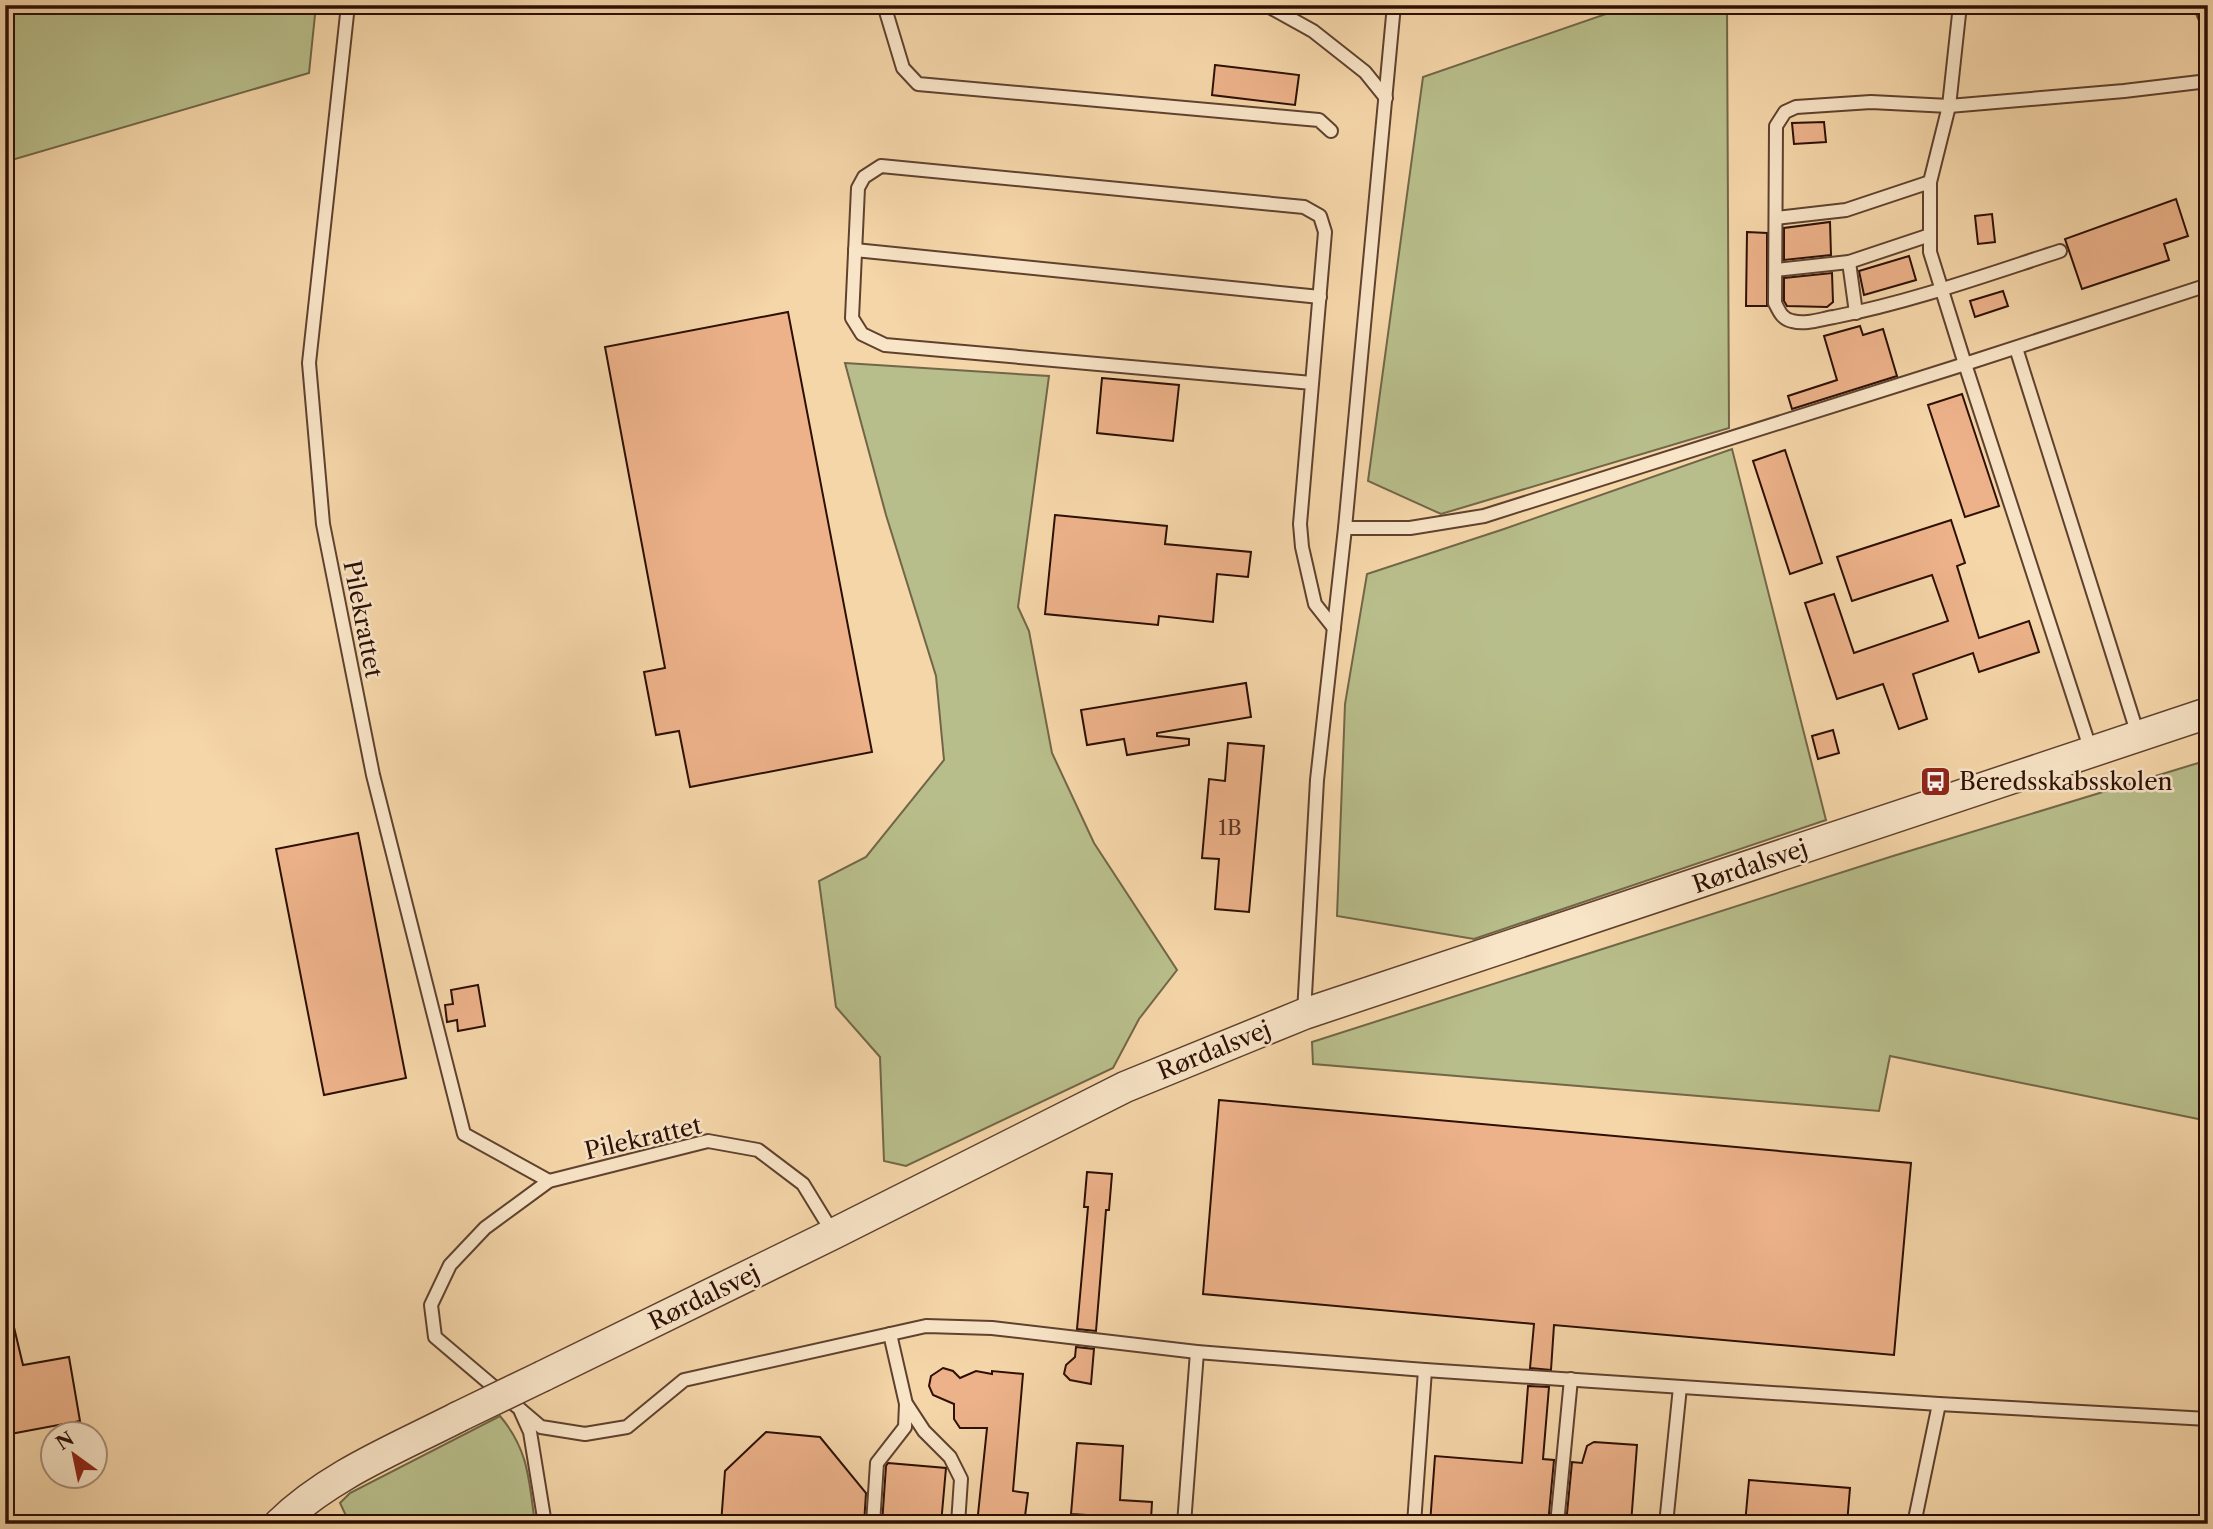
<svg xmlns="http://www.w3.org/2000/svg" width="2213" height="1529" viewBox="0 0 2213 1529" font-family="'Libre Caslon Text',serif">
<style>
.green{fill:#b8be8b;stroke:#726648;stroke-width:2}
.building{fill:#edb28a;stroke:#2d0f05;stroke-width:2}
.lines{fill:none;stroke-linecap:round;stroke-linejoin:round}
.service-casing{stroke:#5f412e;stroke-width:16}
.tertiary-casing{stroke:#5f412e;stroke-width:33}
.service{stroke:#f8e4c7;stroke-width:12}
.tertiary{stroke:#f8e4c7;stroke-width:30}
.tertiary-bridge-casing{stroke:#5f412e;stroke-width:33;stroke-linecap:butt}
.tertiary-bridge{stroke:#f8e4c7;stroke-width:30}
.labels{text-anchor:middle;dominant-baseline:central;stroke-width:5;stroke-linejoin:round;paint-order:stroke}
.number-label{font-size:21px;fill:#5d3826}
.street-label{font-size:24px;fill:#2d0f05;stroke:#f8e4c7}
.poi-label{font-size:24px;fill:#2d0f05;stroke:#f8e4c7;text-anchor:start}
</style>
<rect width="100%" height="100%" fill="#f5d6a9"/>
<filter id="stains"><feTurbulence type="fractalNoise" baseFrequency=".00286" numOctaves="4"/><feColorMatrix values="0 0 0 0 .2 0 0 0 0 .09 0 0 0 0 .02 0 0 0 .5 -.17"/></filter>
<radialGradient id="worn" r=".72"><stop offset=".6" stop-color="#630" stop-opacity="0"/><stop offset="1" stop-color="#630" stop-opacity=".3"/></radialGradient>
<g class="green">
<path d="M5,5H316L309,73L5,162Z"/>
<path d="M1632,5H1727L1729,428L1441,514L1368,481L1423,77Z"/>
<path d="M845,363L1049,376L1018,607L1029,631L1052,753L1094,843L1177,970L1139,1019L1113,1068L906,1166L884,1161L880,1057L836,1007L819,881L866,857L944,760L936,676L886,515Z"/>
<path d="M1732,449L1826,820L1474,939L1337,916L1345,704L1367,574L1504,529Z"/>
<path d="M2208,760V1121L1890,1056L1879,1111L1313,1064L1312,1042L1893,856Z"/>
<path d="M500,1416C529,1450 529,1481 535,1524H360L348,1520L340,1503L350,1493Z"/>
</g>
<g class="building">
<path d="M1215,65L1299,75L1295,105L1212,95Z"/>
<path d="M1824,122L1826,142L1794,144L1792,123Z"/>
<path d="M2176,199L2188,236L2164,244L2169,260L2082,289L2065,239Z"/>
<path d="M1992,214L1995,242L1978,244L1975,216Z"/>
<path d="M1830,222L1831,255L1784,260V228Z"/>
<path d="M1747,232L1767,233V306H1746Z"/>
<path d="M1909,256L1916,280L1864,295L1859,271Z"/>
<path d="M1832,273L1833,302L1827,307L1787,306L1784,301V278Z"/>
<path d="M2003,291L2008,306L1975,317L1970,301Z"/>
<path d="M788,312L872,752L690,787L679,731L656,735L644,672L665,668L605,347Z"/>
<path d="M1860,326L1863,335L1883,329L1897,376L1792,409L1788,396L1837,380L1824,336Z"/>
<path d="M1102,378L1179,385L1173,441L1097,433Z"/>
<path d="M1962,394L1999,506L1965,517L1928,405Z"/>
<path d="M1785,450L1822,563L1790,574L1753,461Z"/>
<path d="M1055,515L1167,526L1165,544L1251,552L1248,577L1217,574L1213,622L1159,616L1158,625L1045,614Z"/>
<path d="M1951,520L1965,563L1957,566L1979,638L2029,621L2039,652L1979,672L1973,653L1913,674L1927,719L1899,729L1883,684L1837,699L1805,603L1834,594L1854,653L1948,621L1932,575L1852,601L1837,557Z"/>
<path d="M1246,683L1251,717L1157,733V736L1189,739V745L1127,755L1124,739L1087,745L1081,710Z"/>
<path d="M1833,730L1839,753L1818,759L1812,736Z"/>
<path d="M1228,743L1264,746L1249,912L1215,909L1219,859L1202,858L1209,779L1225,781Z"/>
<path d="M358,833L406,1078L324,1095L276,849Z"/>
<path d="M478,985L485,1026L458,1031L457,1020L447,1022L445,1005L453,1004L451,990Z"/>
<path d="M1219,1100L1911,1163L1894,1355L1554,1325L1551,1370L1530,1368L1534,1324L1203,1294Z"/>
<path d="M1087,1172L1112,1174L1109,1210H1106L1096,1331L1077,1329L1088,1207H1084Z"/>
<path d="M12,1319L23,1365L69,1357L80,1421L5,1435V1320Z"/>
<path d="M1076,1347L1094,1349L1091,1384L1070,1380L1064,1374L1066,1365L1075,1357Z"/>
<path d="M943,1368L953,1371L960,1378L976,1371L992,1374V1371L1023,1374L1013,1491L1028,1493L1024,1524H977L987,1428H960L954,1419V1404L933,1395L929,1386L931,1376Z"/>
<path d="M1528,1386L1549,1387L1543,1459L1554,1460L1548,1524H1430L1435,1456L1522,1463Z"/>
<path d="M766,1432L820,1437L866,1493L864,1524H721L725,1471Z"/>
<path d="M1594,1442L1637,1445L1631,1524H1566L1572,1462L1582,1463L1587,1446Z"/>
<path d="M1077,1443L1123,1446L1120,1500L1152,1502L1151,1519L1071,1514Z"/>
<path d="M888,1463L946,1468L941,1524H882L886,1466Z"/>
<path d="M1749,1480L1850,1488L1847,1524H1745Z"/>
</g>
<g class="lines">
<defs>
<g id="service">
<path d="M348,5L309,363L323,524L373,775L464,1134L549,1181"/>
<path d="M884,5L903,68L918,84L1319,120L1331,131"/>
<path d="M1266,5L1313,31L1365,72L1386,98"/>
<path d="M1960,5L1949,106L1930,182V252L1965,364L2091,751"/>
<path d="M2200,5L2208,24"/>
<path d="M1776,218L1846,210L1930,182"/>
<path d="M855,250L1320,297"/>
<path d="M2060,251C1986,275 1911,302 1834,317C1821,319 1806,325 1792,321C1782,319 1779,311 1775,303L1776,126L1785,112L1796,107L1871,102L1949,106L2124,91L2208,81"/>
<path d="M1849,262L1856,313"/>
<path d="M1776,270L1849,262L1930,235"/>
<path d="M2016,348L2138,735"/>
<path d="M1312,383L885,345L862,334L852,318L858,188L864,177L881,166L1304,207L1320,216L1325,232L1300,524L1302,547L1315,604L1334,628"/>
<path d="M1345,528H1410L1484,516L1965,364L2208,285"/>
<path d="M1304,1013L1317,780L1345,528L1394,5"/>
<path d="M833,1233L803,1184L758,1150L708,1141L549,1181L485,1228L450,1265L431,1305L435,1337L541,1427L585,1434L627,1427L684,1380L926,1326L992,1328L1197,1352L1425,1370L1939,1404L2208,1419"/>
<path d="M907,1405L924,1431L950,1457L961,1479L958,1524"/>
<path d="M521,1412L530,1432L545,1524"/>
<path d="M873,1524L877,1463L905,1427L906,1404L890,1334"/>
<path d="M1184,1524L1197,1352"/>
<path d="M1414,1524L1425,1370"/>
<path d="M1557,1524L1571,1379"/>
<path d="M1666,1524L1680,1387"/>
<path d="M1914,1524L1939,1404"/>
</g>
<g id="tertiary">
<path d="M543,1376L833,1234L1125,1087L1304,1014L2208,713"/>
<path d="M279,1524C329,1475 398,1448 458,1417"/>
</g>
</defs>
<use href="#service" class="service-casing"/>
<use href="#tertiary" class="tertiary-casing"/>
<use href="#service" class="service"/>
<use href="#tertiary" class="tertiary"/>
<defs>
<path id="tertiary-bridge" d="M458,1417L543,1376"/>
</defs>
<use href="#tertiary-bridge" class="tertiary-bridge-casing"/>
<use href="#tertiary-bridge" class="tertiary-bridge"/>
</g>
<defs>
<symbol id="bus-square" viewBox="-11 -11 22 22"><rect x="-9" y="-9" width="18" height="18" rx="4" fill="#8f2418" stroke="#f8e4c7"/><path d="M-5-6H5V4H4V6H2V4H-2V6H-4V4H-5ZM-3.5-4V0h7V-4ZM-3.5 1.2v1.5H-2V1.2ZM2 1.2v1.5H3.5V1.2Z" fill="#fff"/></symbol>
</defs>
<g fill-rule="evenodd">
<use href="#bus-square" x="1918" y="764" width="35" height="35"/>
</g>
<g class="labels">
<g class="number-label">
<text x="1230" y="827">1B</text>
</g>
<g class="street-label">
<text transform="translate(363 619) rotate(79)">Pilekrattet</text>
<text transform="translate(1750 866) rotate(-19)">Rørdalsvej</text>
<text transform="translate(1214 1050) rotate(-22)">Rørdalsvej</text>
<text transform="translate(643 1138) rotate(-13)">Pilekrattet</text>
<text transform="translate(704 1297) rotate(-26)">Rørdalsvej</text>
</g>
<g class="poi-label">
<text x="1959" y="781">Beredsskabsskolen</text>
</g>
</g>
<rect width="2213" height="1529" fill="none" stroke="#f5d6a9" stroke-width="28"/>
<rect x="7" y="7" width="2199" height="1515" fill="none" stroke="#2d0f05" stroke-width="3.5"/>
<rect x="14" y="14" width="2185" height="1501" fill="none" stroke="#2d0f05" stroke-width="2"/>
<g transform="translate(74 1455) rotate(327)"><circle r="33" fill="#f8e4c7" stroke="#a78f79" stroke-width="2"/>
<path d="M0-5L12 26L0 18L-12 26Z" fill="#8f2418"/>
<text y="-10" font-size="19" font-weight="bold" text-anchor="middle" fill="#2d0f05">N</text>
</g>
<rect width="100%" height="100%" filter="url(#stains)"/>
<rect width="100%" height="100%" fill="url(#worn)"/>
</svg>
